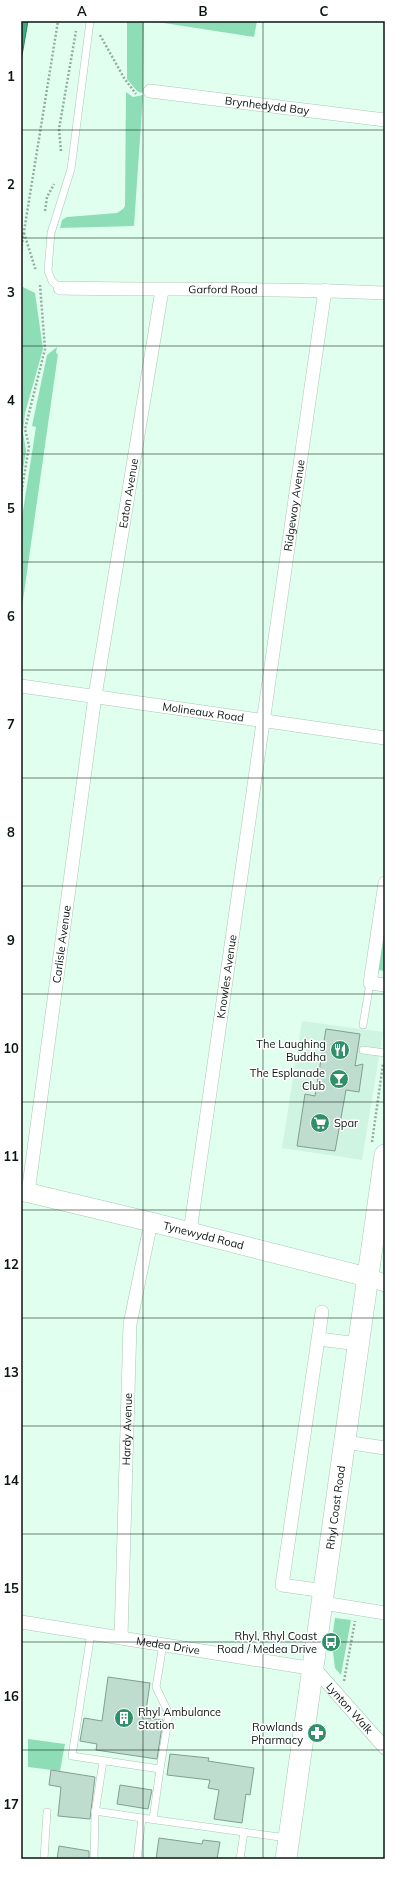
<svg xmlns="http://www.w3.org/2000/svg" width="406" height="1880" viewBox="0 0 406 1880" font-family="Mulish,sans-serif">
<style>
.built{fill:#cff4e1}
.green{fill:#8ddeb7}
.water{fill:#3bae80;stroke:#2d805f}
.building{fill:#bfddce;stroke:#829e8f}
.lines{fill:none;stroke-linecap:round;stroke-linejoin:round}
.service-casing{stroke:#a9c7b7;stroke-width:8}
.minor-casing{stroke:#a9c7b7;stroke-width:14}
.tertiary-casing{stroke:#a9c7b7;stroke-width:18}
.secondary-casing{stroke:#a9c7b7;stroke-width:20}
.primary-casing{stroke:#a9c7b7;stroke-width:22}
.path{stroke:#94aca0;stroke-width:2.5;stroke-dasharray:2 2;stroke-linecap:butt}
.service{stroke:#fff;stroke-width:7}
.minor{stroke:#fff;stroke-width:13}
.tertiary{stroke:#fff;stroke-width:17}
.secondary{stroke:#fff;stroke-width:19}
.primary{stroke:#fff;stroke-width:21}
.grid{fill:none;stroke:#0b1611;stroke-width:1;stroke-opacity:0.55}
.labels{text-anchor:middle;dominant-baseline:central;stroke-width:3;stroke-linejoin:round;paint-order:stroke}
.street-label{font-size:11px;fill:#0b1611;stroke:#fff}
.poi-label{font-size:11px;fill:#0b1611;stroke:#fff;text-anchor:end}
.neatline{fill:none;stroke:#0b1611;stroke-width:1.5}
.grid-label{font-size:13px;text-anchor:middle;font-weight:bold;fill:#0b1611}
</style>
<rect width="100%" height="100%" fill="#e0ffef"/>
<path class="built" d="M302,1021L383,1032L362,1160L282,1148Z"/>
<g class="green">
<path d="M127,21H144L143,92L141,93L137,91L127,79Z"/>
<path d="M151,21H257L254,37Z"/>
<path d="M126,92L133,97L143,95L134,226L60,228L62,220L67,217L117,213L123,209L125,206Z"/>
<path d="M21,286L35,293L43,349L25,413L23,432L26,451L21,481Z"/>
<path d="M57,347L56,353L58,354L21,614V524L36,427L32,426L47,355Z"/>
<path d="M385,916V971L377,970Z"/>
<path d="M335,1618L351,1620L341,1675L335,1668L333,1652H330Z"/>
<path d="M28,1739L65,1744L60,1771L28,1767Z"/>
</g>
<path class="water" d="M21,21H28L21,61Z"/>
<g class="building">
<path d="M326,1029L360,1034L355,1066L363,1064L359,1092L346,1090L335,1151L297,1146L305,1094L315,1096Z"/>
<path d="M108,1677L150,1683L145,1718L163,1720L157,1759L96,1750L97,1744L80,1741L84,1718L102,1721Z"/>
<path d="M170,1754L209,1758L208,1761L254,1768L250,1795L246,1794L242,1823L214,1819L219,1790L208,1788L210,1780L167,1775Z"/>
<path d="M51,1770L95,1777L90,1819L58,1816L61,1787L49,1785Z"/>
<path d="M120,1785L152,1790L148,1809L117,1804Z"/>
<path d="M159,1838L202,1844L203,1840L220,1842L217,1859H156Z"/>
<path d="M59,1846L89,1851V1859H57Z"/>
</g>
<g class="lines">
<defs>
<g id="service">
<path d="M60,288L52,281L48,271L51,233L71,169L90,21"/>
<path d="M363,1025L370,983"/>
<path d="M363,1050L385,1053"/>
<path d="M91,1633L72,1756L160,1769L169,1714L156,1687L163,1644"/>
<path d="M95,1811L142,1818"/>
<path d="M153,1819L160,1769"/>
<path d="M44,1859L47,1812"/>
<path d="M94,1859L95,1814L103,1761"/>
<path d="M137,1859L142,1818L287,1838"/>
<path d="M240,1859L244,1832"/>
</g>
<g id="minor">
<path id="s1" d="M150,91L385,120"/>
<path id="s2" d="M60,288C168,290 277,288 385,293"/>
<path id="s3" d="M21,686L385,738"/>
<path d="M385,883L370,983L385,985"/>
<path id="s4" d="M28,1193L95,696L162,290"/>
<path id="s5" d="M190,1232L325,290"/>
<path d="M322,1312L282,1585L325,1591"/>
<path d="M319,1339L358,1344"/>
<path d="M345,1442L385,1448"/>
<path d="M323,1603L385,1613"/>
<path id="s6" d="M21,1622L315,1669L385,1748"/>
<path id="s7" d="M121,1637L130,1324L151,1222"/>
</g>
<path id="tertiary" d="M367,1277L385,1283"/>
<g id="secondary">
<path id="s8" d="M21,1191L151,1222L367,1277"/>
</g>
<g id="primary">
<path id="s9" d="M286,1859C321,1625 350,1390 385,1155"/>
</g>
</defs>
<use href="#service" class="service-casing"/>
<use href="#minor" class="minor-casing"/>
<use href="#tertiary" class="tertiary-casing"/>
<use href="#secondary" class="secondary-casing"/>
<use href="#primary" class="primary-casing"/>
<g class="path">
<path d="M100,35L124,78L136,94"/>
<path d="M61,151L59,129L76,31"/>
<path d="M45,211L47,197L54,184"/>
<path d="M24,233L36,271"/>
<path d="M21,250L58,21"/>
<path d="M21,495L29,446L25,429L45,349L40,285"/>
<path d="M372,1142L383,1064"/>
<path d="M344,1681L355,1621"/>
</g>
<use href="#service" class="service"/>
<use href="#minor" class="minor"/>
<use href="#tertiary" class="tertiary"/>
<use href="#secondary" class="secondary"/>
<use href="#primary" class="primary"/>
</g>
<path class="grid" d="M143,21V1859M263,21V1859M21,130H385M21,238H385M21,346H385M21,454H385M21,562H385M21,670H385M21,778H385M21,886H385M21,994H385M21,1102H385M21,1210H385M21,1318H385M21,1426H385M21,1534H385M21,1642H385M21,1750H385"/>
<defs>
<symbol id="restaurant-disc" viewBox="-11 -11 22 22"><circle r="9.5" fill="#309069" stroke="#fff"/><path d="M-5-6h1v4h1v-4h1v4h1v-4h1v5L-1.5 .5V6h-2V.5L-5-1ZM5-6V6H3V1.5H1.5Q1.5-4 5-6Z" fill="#fff"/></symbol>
<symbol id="bar-disc" viewBox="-11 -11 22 22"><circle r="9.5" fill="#309069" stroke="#fff"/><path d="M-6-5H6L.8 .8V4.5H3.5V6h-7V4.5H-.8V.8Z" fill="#fff"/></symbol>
<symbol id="supermarket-disc" viewBox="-11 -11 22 22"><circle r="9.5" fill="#309069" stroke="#fff"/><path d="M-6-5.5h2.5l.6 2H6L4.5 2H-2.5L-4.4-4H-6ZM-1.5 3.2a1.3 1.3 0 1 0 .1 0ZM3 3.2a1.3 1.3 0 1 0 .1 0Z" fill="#fff"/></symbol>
<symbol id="bus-disc" viewBox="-11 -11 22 22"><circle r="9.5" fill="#309069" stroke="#fff"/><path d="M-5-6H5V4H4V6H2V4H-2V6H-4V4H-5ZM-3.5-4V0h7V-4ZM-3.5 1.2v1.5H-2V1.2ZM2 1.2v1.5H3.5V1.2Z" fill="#fff"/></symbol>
<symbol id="building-disc" viewBox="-11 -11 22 22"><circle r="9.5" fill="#309069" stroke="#fff"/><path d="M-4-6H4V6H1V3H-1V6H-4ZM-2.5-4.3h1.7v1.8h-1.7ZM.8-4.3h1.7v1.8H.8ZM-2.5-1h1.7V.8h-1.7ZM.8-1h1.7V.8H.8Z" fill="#fff"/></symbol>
<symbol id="pharmacy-disc" viewBox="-11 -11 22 22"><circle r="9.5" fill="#309069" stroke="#fff"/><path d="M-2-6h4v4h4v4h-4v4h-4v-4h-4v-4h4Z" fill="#fff"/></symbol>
</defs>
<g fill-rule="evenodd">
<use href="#restaurant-disc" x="329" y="1039" width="22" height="22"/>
<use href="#bar-disc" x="328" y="1068" width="22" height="22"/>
<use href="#supermarket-disc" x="309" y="1112" width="22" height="22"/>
<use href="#bus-disc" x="320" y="1631" width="22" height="22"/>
<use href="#building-disc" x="113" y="1707" width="22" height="22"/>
<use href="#pharmacy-disc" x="306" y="1722" width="22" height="22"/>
</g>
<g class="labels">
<g class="street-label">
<text stroke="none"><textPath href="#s1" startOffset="118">Brynhedydd Bay</textPath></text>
<text stroke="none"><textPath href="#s2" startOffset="163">Garford Road</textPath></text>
<text stroke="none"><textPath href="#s4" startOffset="707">Eaton Avenue</textPath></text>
<text stroke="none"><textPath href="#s5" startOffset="734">Ridgeway Avenue</textPath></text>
<text stroke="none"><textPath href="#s3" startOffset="184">Molineaux Road</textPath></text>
<text stroke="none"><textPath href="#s4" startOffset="251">Carlisle Avenue</textPath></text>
<text stroke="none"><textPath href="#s5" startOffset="258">Knowles Avenue</textPath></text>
<text stroke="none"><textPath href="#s8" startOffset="188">Tynewydd Road</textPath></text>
<text stroke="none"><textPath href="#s7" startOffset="208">Hardy Avenue</textPath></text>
<text stroke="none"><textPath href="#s9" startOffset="355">Rhyl Coast Road</textPath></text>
<text stroke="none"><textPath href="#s6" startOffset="149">Medea Drive</textPath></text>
<text stroke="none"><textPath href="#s6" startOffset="350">Lynton Walk</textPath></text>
</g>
<g class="poi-label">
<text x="326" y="1044">The Laughing<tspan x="326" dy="13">Buddha</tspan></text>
<text x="325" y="1073">The Esplanade<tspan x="325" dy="13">Club</tspan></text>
<text x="334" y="1123" text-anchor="start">Spar</text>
<text x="317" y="1636">Rhyl, Rhyl Coast<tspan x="317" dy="13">Road / Medea Drive</tspan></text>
<text x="138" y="1712" text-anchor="start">Rhyl Ambulance<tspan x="138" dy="13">Station</tspan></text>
<text x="303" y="1727">Rowlands<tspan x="303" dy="13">Pharmacy</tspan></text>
</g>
</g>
<rect width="406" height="1880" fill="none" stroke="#ffffff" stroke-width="44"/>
<rect x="22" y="22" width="362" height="1836" class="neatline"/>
<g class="grid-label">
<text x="82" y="16">A</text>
<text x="203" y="16">B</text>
<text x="324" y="16">C</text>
<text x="11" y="81">1</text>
<text x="11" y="189">2</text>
<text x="11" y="297">3</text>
<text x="11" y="405">4</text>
<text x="11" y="513">5</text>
<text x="11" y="621">6</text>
<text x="11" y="729">7</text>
<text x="11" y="837">8</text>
<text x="11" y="945">9</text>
<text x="11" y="1053">10</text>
<text x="11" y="1161">11</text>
<text x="11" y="1269">12</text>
<text x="11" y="1377">13</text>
<text x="11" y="1485">14</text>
<text x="11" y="1593">15</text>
<text x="11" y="1701">16</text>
<text x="11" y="1809">17</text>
</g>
</svg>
